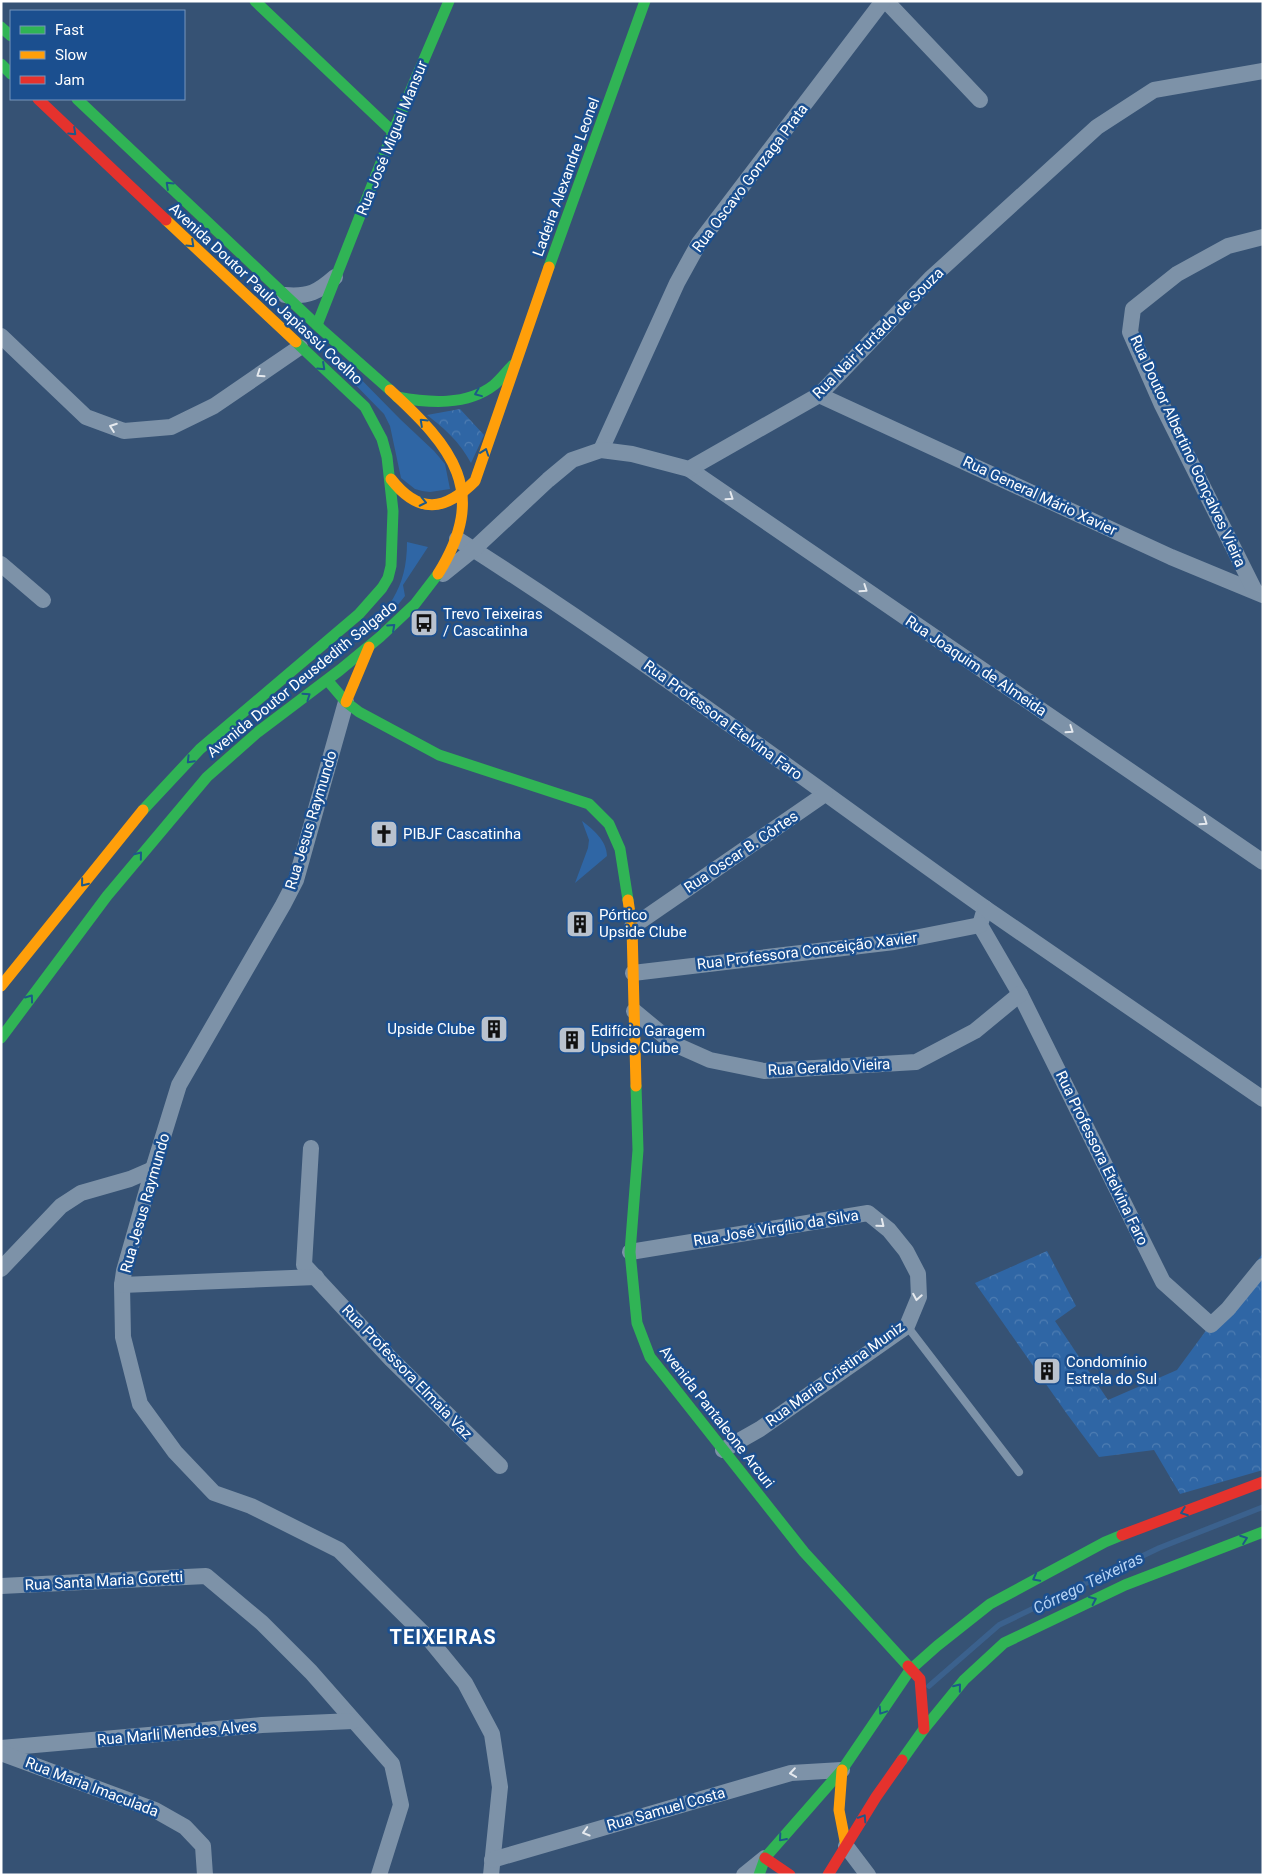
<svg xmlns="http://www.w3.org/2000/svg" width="1264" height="1876" viewBox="0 0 1264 1876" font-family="Roboto,sans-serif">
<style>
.green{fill:#2f66a5}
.forest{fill:url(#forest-crowns)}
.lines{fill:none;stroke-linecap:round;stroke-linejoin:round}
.stream{stroke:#3b618d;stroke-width:5.5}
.lane{stroke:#7d92a8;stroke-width:8}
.street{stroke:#7d92a8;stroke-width:16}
.fast{stroke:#30b455;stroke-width:11}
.slow{stroke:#ff9f0a;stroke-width:11}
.jam{stroke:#e5322d;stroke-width:11}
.oneway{stroke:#1d5989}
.oneway2{stroke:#e5e9ee}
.labels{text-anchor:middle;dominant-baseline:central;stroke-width:5;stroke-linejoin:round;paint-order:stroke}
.street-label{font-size:15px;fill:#fff;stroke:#1b4f8f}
.poi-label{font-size:15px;fill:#fff;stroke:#1b4f8f;text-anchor:start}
.water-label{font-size:16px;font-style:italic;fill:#b5d3f5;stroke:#1b4f8f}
.district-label{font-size:20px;font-weight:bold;letter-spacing:1px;fill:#fff;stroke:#1b4f8f}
</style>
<defs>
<pattern id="forest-crowns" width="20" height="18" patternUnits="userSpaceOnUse" patternTransform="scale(1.25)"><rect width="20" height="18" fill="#2f66a5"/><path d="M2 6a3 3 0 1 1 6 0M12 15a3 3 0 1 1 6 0" fill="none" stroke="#4e7db2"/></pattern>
</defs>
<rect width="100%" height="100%" fill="#365274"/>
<g class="green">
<path d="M343,361L400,419L434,451L445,464L450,489L430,492L422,491L415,489L401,478L390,426L384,414L338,367Z"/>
<path d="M407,542L428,547L403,585L405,596L397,606L355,644C387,610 407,591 407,542Z"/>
<path d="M582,821C593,829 607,841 607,856L575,883L588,848L589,840Z"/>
</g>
<g class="forest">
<path d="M460,409L484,435L471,463C459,441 446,430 427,415Z"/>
<path d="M1047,1251L1076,1306L1055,1321L1108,1400L1177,1370L1263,1253V1470L1180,1494L1154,1450L1099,1457L1067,1414L975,1283Z"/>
</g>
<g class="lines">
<path class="stream" d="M929,1686L999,1625L1159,1548L1263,1507"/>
<path class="lane" d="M907,1326L1019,1472"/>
<g class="street">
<path d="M886,1L980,100"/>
<path d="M285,295C309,297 318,292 335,277"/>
<path d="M1,336L86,417L124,431L171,427L214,406L300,347"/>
<path d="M819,395L1171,557L1263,595"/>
<path d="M601,450L677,283L699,243L883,1"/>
<path d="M689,469L1263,862"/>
<path d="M457,539C639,654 810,784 985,908L980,925L1020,994L1163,1282L1211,1325L1228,1309L1263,1266"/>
<path d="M1,564L43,600"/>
<path d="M443,574L474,549L548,480L572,460L601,450L632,454L689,469L819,395L930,279L1097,127L1154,90L1263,71"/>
<path d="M1255,591L1162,405L1130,332L1133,309L1177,274L1228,246L1263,237"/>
<path d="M346,702L296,880L283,905L179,1085L153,1169L124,1271L122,1285L123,1337L140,1404L175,1452L214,1493L251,1506L339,1550L429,1639L465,1683L492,1734L500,1787L491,1875"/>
<path d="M985,908L1263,1099"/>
<path d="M632,927L825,794"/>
<path d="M633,973L894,942L980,925"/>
<path d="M634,1011L674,1044L710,1060L764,1071L916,1062L975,1031L1020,994"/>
<path d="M311,1148L304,1265L391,1359L500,1466"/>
<path d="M630,1252L868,1213L889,1230L906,1251L918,1274L919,1297L907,1326L760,1429L723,1450"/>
<path d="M1,1269L61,1206L81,1193L130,1179L153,1169"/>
<path d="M122,1285L316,1277"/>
<path d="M1,1586L206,1576L262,1623L311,1672L392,1764L401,1805L379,1875"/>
<path d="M1,1748L262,1725L353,1721"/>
<path d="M1,1753L155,1810L185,1827L203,1846L205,1875"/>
<path d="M846,1846L868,1875"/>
<path d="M492,1860L791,1773L842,1770"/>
<path d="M744,1875L765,1858"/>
</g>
<g class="fast">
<path d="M255,1L393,132"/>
<path d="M1,27L11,36"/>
<path d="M1,64L11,74"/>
<path d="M77,99L321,329L390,390"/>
<path d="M549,267L645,1"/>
<path d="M317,325L393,132L449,1"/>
<path d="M397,397C429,403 467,406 494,385C501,379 507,371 513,365"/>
<path d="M328,681L346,702L359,712L439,755L589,804L609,824L620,849L628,900"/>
<path d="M143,810L200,749L359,614L382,588L388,578L391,566L393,511L387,457L382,439L365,407L296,342"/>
<path d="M1,1038L107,896L207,777L258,732L340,670L380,637L415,604L438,574"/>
<path d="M636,1086L638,1150L630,1252L637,1323L650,1357L804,1552L908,1666"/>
<path d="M902,1760L924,1729L964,1680L1004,1643L1125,1585L1263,1532"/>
<path d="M759,1875L765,1858L842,1770L910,1670L937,1646L990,1604L1105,1542L1122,1535"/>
</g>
<g class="slow">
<path d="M166,220L296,342"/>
<path d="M390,390C452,447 490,491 438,574"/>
<path d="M391,479C419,515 445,511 475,481L549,267"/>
<path d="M346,702L369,647"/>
<path d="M628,900L632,927L636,1086"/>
<path d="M1,986L143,810"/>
<path d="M842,1770L839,1810L846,1846"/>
</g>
<g class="jam">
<path d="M38,99L166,220"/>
<path d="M1122,1535L1263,1482"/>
<path d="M908,1666L920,1679L924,1729"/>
<path d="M765,1858L790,1875"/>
<path d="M828,1875L876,1797L902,1760"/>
</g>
</g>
<defs><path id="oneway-chevron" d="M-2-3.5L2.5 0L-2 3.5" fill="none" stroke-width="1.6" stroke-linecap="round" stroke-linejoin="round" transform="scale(1.25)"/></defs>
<g class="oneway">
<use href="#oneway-chevron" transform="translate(73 132) rotate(43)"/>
<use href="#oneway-chevron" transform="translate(169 185) rotate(-137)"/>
<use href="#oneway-chevron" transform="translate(191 244) rotate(43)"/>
<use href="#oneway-chevron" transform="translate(322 367) rotate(43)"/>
<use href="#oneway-chevron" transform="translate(478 393) rotate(158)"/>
<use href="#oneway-chevron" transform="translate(423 422) rotate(-137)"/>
<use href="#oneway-chevron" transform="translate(485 452) rotate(-71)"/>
<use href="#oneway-chevron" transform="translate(423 502) rotate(12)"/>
<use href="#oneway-chevron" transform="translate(392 627) rotate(-42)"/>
<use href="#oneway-chevron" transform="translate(307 696) rotate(-35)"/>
<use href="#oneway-chevron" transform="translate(190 760) rotate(134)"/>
<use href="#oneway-chevron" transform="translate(139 855) rotate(-51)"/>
<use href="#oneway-chevron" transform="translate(84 883) rotate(129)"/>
<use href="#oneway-chevron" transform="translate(30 998) rotate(-54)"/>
<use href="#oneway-chevron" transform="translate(1184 1512) rotate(159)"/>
<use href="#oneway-chevron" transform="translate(1244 1539) rotate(-20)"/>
<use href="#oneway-chevron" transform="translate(1036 1578) rotate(152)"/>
<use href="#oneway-chevron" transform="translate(1093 1600) rotate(-25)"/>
<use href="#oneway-chevron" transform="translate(958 1687) rotate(-51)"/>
<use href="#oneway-chevron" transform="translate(882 1711) rotate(124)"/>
<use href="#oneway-chevron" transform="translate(863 1818) rotate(-58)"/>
<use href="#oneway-chevron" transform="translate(782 1838) rotate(131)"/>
</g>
<g class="oneway2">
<use href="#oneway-chevron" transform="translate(260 374) rotate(146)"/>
<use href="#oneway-chevron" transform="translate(113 427) rotate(-160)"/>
<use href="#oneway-chevron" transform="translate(730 497) rotate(34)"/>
<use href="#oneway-chevron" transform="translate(864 589) rotate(34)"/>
<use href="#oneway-chevron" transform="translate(1070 730) rotate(34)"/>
<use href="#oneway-chevron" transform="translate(1204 822) rotate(34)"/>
<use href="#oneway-chevron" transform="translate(881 1224) rotate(39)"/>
<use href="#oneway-chevron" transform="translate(917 1297) rotate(100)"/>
<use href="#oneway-chevron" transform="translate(793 1773) rotate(172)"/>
<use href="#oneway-chevron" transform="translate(586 1832) rotate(164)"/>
</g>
<defs>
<symbol id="bus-square" viewBox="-11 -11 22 22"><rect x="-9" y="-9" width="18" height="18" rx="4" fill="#b9c2ce" stroke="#1b4f8f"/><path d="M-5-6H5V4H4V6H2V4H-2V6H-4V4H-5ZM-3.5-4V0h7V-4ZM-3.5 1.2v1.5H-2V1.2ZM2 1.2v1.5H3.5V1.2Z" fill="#111"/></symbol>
<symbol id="church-square" viewBox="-11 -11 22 22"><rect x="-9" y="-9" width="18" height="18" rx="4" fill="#b9c2ce" stroke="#1b4f8f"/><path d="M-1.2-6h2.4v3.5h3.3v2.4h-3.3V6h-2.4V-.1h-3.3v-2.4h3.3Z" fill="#111"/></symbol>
<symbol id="building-square" viewBox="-11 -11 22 22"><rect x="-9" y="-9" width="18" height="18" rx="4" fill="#b9c2ce" stroke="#1b4f8f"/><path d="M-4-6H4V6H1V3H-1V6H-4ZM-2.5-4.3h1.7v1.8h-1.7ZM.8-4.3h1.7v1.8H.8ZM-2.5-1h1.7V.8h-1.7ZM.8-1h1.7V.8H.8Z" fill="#111"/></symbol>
</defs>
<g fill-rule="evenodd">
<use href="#bus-square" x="408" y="607" width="32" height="32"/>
<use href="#church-square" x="368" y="818" width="32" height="32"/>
<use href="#building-square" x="564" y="908" width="32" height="32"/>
<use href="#building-square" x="478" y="1013" width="32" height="32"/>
<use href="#building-square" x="556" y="1024" width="32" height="32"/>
<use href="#building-square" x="1031" y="1355" width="32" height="32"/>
</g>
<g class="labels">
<g class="street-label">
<text transform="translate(392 138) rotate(-68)">Rua José Miguel Mansur</text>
<text transform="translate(566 177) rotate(-70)">Ladeira Alexandre Leonel</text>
<text transform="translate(750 178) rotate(-53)">Rua Oscavo Gonzaga Prata</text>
<text transform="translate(266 294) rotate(43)">Avenida Doutor Paulo Japiassú Coelho</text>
<text transform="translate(878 333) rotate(-45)">Rua Nair Furtado de Souza</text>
<text transform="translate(1188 451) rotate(65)">Rua Doutor Albertino Gonçalves Vieira</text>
<text transform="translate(1040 496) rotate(25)">Rua General Mário Xavier</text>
<text transform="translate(976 666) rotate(34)">Rua Joaquim de Almeida</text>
<text transform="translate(302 679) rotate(-39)">Avenida Doutor Deusdedith Salgado</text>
<text transform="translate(723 720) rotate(36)">Rua Professora Etelvina Faro</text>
<text transform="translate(311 820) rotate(-73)">Rua Jesus Raymundo</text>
<text transform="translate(741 852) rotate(-34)">Rua Oscar B. Côrtes</text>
<text transform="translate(807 951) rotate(-7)">Rua Professora Conceição Xavier</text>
<text transform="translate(829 1067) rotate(-3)">Rua Geraldo Vieira</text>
<text transform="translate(1102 1158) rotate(64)">Rua Professora Etelvina Faro</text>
<text transform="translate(145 1203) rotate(-74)">Rua Jesus Raymundo</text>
<text transform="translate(776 1228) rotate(-9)">Rua José Virgílio da Silva</text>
<text transform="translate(407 1372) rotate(46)">Rua Professora Elmaia Vaz</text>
<text transform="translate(835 1374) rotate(-36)">Rua Maria Cristina Muniz</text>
<text transform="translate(717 1417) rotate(52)">Avenida Pantaleone Arcuri</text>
<text transform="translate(104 1581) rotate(-3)">Rua Santa Maria Goretti</text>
<text transform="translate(177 1733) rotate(-5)">Rua Marli Mendes Alves</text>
<text transform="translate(92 1787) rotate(21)">Rua Maria Imaculada</text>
<text transform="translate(666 1809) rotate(-16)">Rua Samuel Costa</text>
</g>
<g class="poi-label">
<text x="443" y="614">Trevo Teixeiras<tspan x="443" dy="17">/ Cascatinha</tspan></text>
<text x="403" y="834">PIBJF Cascatinha</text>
<text x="599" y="915">Pórtico<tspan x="599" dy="17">Upside Clube</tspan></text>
<text x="475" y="1029" text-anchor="end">Upside Clube</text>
<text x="591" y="1031">Edifício Garagem<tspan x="591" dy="17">Upside Clube</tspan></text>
<text x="1066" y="1362">Condomínio<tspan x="1066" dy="17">Estrela do Sul</tspan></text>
</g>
<g class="water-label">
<text transform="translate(1088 1583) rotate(-26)">Córrego Teixeiras</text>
</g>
<g class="district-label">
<text x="443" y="1637">TEIXEIRAS</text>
</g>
</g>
<rect width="1264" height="1876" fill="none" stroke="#ffffff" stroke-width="5"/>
<rect x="10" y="10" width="175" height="90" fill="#1b4f8f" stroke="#7695bc"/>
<rect x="20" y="26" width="25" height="8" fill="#30b455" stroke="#7695bc"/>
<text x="55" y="35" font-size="15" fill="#ffffff">Fast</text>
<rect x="20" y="51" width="25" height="8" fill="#ff9f0a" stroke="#7695bc"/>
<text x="55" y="60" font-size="15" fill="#ffffff">Slow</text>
<rect x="20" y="76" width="25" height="8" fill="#e5322d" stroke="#7695bc"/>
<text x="55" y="85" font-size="15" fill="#ffffff">Jam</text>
</svg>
